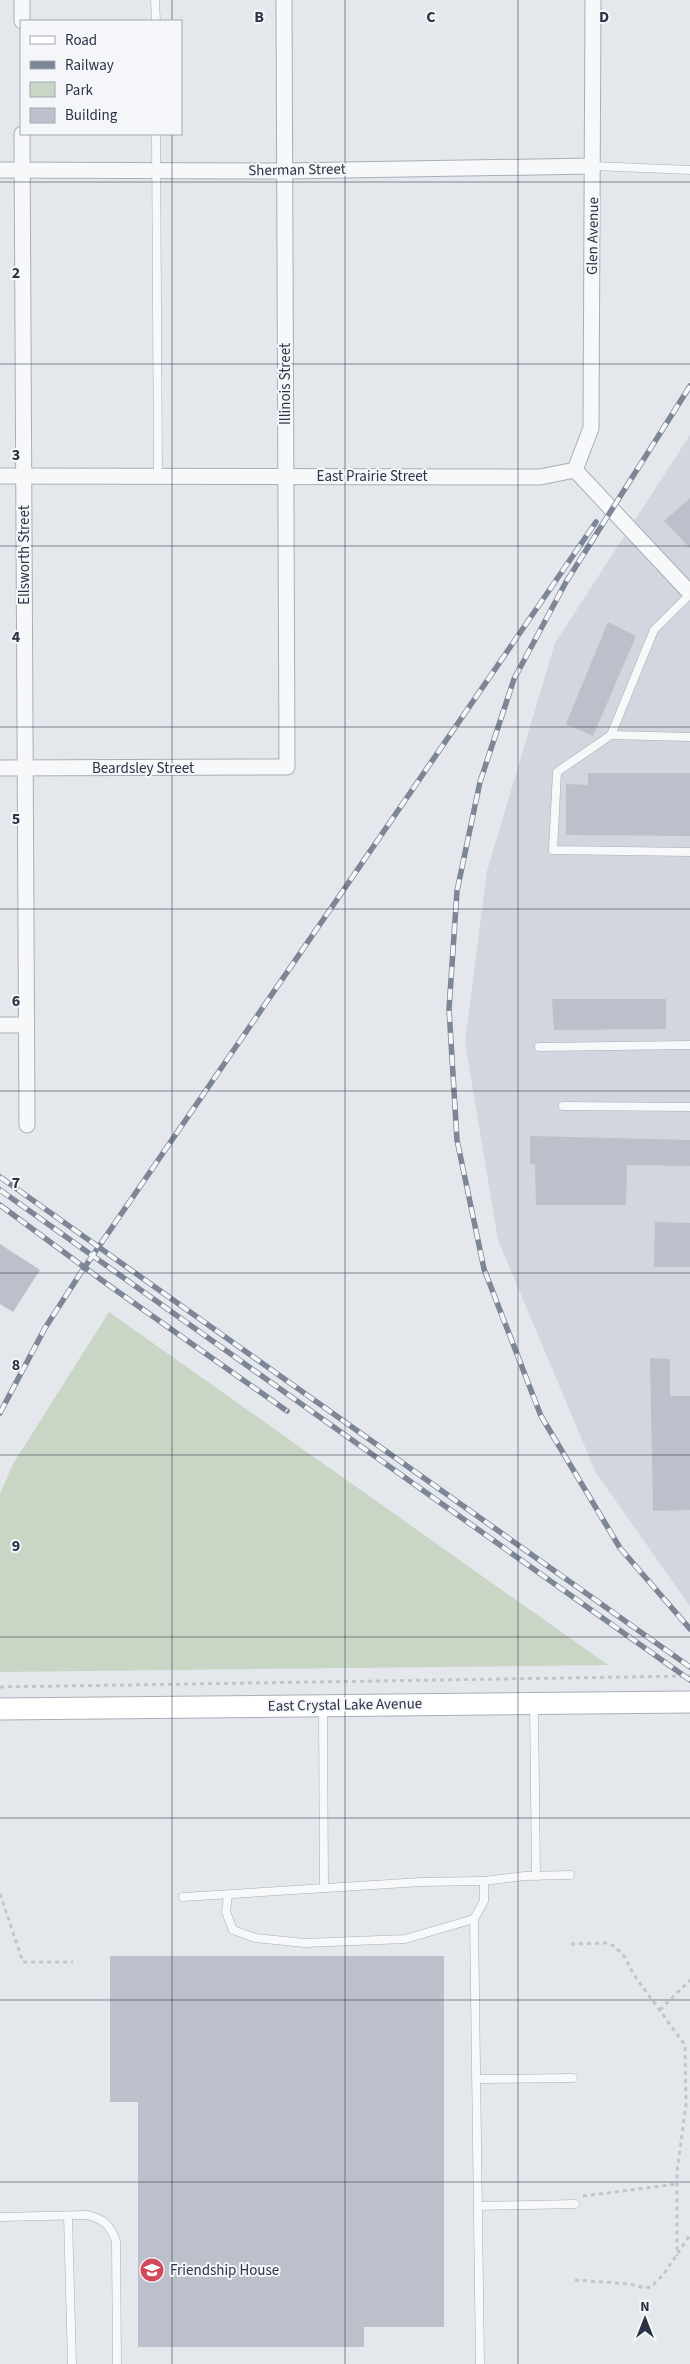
<svg xmlns="http://www.w3.org/2000/svg" width="690" height="2364" viewBox="0 0 690 2364" font-family="'Source Sans 3',sans-serif">
<style>
.built{fill:#d2d6de}
.green{fill:#c9d6c5}
.building{fill:#bbc0ca}
.lines{fill:none;stroke-linecap:round;stroke-linejoin:round}
.lane-casing{stroke:#a9aeb7;stroke-width:9}
.street-casing{stroke:#a9aeb7;stroke-width:17}
.secondary-casing{stroke:#a9aeb7;stroke-width:23}
.path{stroke:#c2c5cb;stroke-width:3;stroke-dasharray:4 4;stroke-linecap:butt}
.lane{stroke:#f7f8fa;stroke-width:8}
.street{stroke:#f7f8fa;stroke-width:15}
.secondary{stroke:#fff;stroke-width:21}
.rail-casing{stroke:#7d8696;stroke-width:5.5}
.rail{stroke:#f4f6f9;stroke-width:4;stroke-dasharray:11;stroke-linecap:butt}
.grid{fill:none;stroke:#2b3445;stroke-width:1;stroke-opacity:0.55}
.labels{text-anchor:middle;dominant-baseline:central;stroke-width:4;stroke-linejoin:round;paint-order:stroke}
.street-label{font-size:15px;fill:#2b3445;stroke:#f4f6f9}
.poi-label{font-size:15px;fill:#2b3445;stroke:#f4f6f9;text-anchor:start}
.grid-label{font-size:16px;text-anchor:middle;font-weight:bold;fill:#2b3445;stroke:#f4f6f9;stroke-width:4;stroke-linejoin:round;paint-order:stroke}
</style>
<rect width="100%" height="100%" fill="#e4e7ec"/>
<path class="built" d="M690,435V1606L596,1473L498,1240L465,1042L487,871L555,643Z"/>
<path class="green" d="M109,1312L608,1665L0,1672V1494L13,1464Z"/>
<g class="building">
<path d="M690,498V548L664,521Z"/>
<path d="M608,622L636,636L593,736L566,724Z"/>
<path d="M588,773H690V836L566,835V784L588,785Z"/>
<path d="M552,999H666V1029L554,1030Z"/>
<path d="M530,1136L690,1140V1166L627,1165L626,1205H536L535,1164H530Z"/>
<path d="M655,1222L690,1223V1267H654Z"/>
<path d="M0,1244L40,1270L13,1312L0,1304Z"/>
<path d="M650,1358L670,1359V1396H690V1510L653,1511Z"/>
<path d="M110,1956H444V2327H364V2347H138V2102H110Z"/>
</g>
<g class="lines">
<defs>
<g id="lane">
<path d="M155,0L156,21"/>
<path d="M156,134L158,476"/>
<path d="M593,166L690,170"/>
<path d="M690,594L654,630L611,735L557,772L553,850L690,852"/>
<path d="M611,735L690,737"/>
<path d="M539,1047L690,1045"/>
<path d="M563,1106L690,1107"/>
<path d="M534,1706L536,1876"/>
<path d="M323,1708L324,1888"/>
<path d="M228,1895L226,1912L233,1930L255,1938L305,1943L405,1939L474,1919"/>
<path d="M183,1897L421,1882L484,1881"/>
<path d="M476,2079L573,2078"/>
<path d="M478,2206L575,2204"/>
<path d="M68,2216L72,2364"/>
<path d="M0,2217L87,2215C104,2219 110,2225 116,2241L117,2364"/>
<path d="M480,2364L474,1919L484,1901V1881L525,1876L570,1875"/>
</g>
<g id="street">
<path d="M22,0V21"/>
<path d="M22,134L27,1125"/>
<path d="M0,170L285,171L593,166"/>
<path d="M575,470L591,428L593,0"/>
<path d="M575,470L690,593"/>
<path d="M0,476L540,477L575,470"/>
<path d="M0,768L287,767L284,0"/>
<path d="M0,1025H26"/>
</g>
<path id="secondary" d="M0,1709L690,1702"/>
</defs>
<use href="#lane" class="lane-casing"/>
<use href="#street" class="street-casing"/>
<use href="#secondary" class="secondary-casing"/>
<g class="path">
<path d="M0,1687L690,1676"/>
<path d="M0,1894L23,1962H73"/>
<path d="M571,1944L607,1943L614,1946L624,1956L634,1975L685,2045L686,2105L677,2171V2256"/>
<path d="M660,2010L690,1980"/>
<path d="M583,2196L677,2184"/>
<path d="M575,2280L630,2284L645,2288L651,2287L663,2275L690,2235"/>
</g>
<use href="#lane" class="lane"/>
<use href="#street" class="street"/>
<use href="#secondary" class="secondary"/>
<defs>
<g id="rail">
<path d="M690,386L566,582L514,679L480,782L457,891L449,1009L457,1140L484,1269L541,1416L620,1548L690,1629"/>
<path d="M0,1177L690,1667"/>
<path d="M0,1190L690,1680"/>
<path d="M0,1205L107,1284L287,1411"/>
<path d="M0,1413L45,1328L80,1274L596,522"/>
</g>
</defs>
<use href="#rail" class="rail-casing"/>
<use href="#rail" class="rail"/>
</g>
<path class="grid" d="M172,0V21M345,0V2364M518,0V2364M172,134V2364M0,182H690M0,364H690M0,546H690M0,727H690M0,909H690M0,1091H690M0,1273H690M0,1455H690M0,1637H690M0,1818H690M0,2000H690M0,2182H690"/>
<defs>
<symbol id="school-disc" viewBox="-11 -11 22 22"><circle r="9.5" fill="#d1495b" stroke="#f4f6f9"/><path d="M0-5L7-2L0 1L-7-2ZM-4 1L0 2.5L4 1V4Q0 6-4 4Z" fill="#fff"/></symbol>
</defs>
<g fill-rule="evenodd">
<use href="#school-disc" x="138" y="2256" width="28" height="28"/>
</g>
<g class="labels">
<g class="street-label">
<text transform="translate(297 170) rotate(-1)">Sherman Street</text>
<text transform="translate(593 236) rotate(-89)">Glen Avenue</text>
<text transform="translate(285 384) rotate(-90)">Illinois Street</text>
<text x="372" y="476">East Prairie Street</text>
<text transform="translate(24 555) rotate(-90)">Ellsworth Street</text>
<text x="143" y="768">Beardsley Street</text>
<text transform="translate(345 1705) rotate(-1)">East Crystal Lake Avenue</text>
</g>
<g class="poi-label">
<text x="170" y="2270">Friendship House</text>
</g>
</g>
<g class="grid-label">
<text x="259" y="22">B</text>
<text x="431" y="22">C</text>
<text x="604" y="22">D</text>
<text x="16" y="278">2</text>
<text x="16" y="460">3</text>
<text x="16" y="642">4</text>
<text x="16" y="824">5</text>
<text x="16" y="1006">6</text>
<text x="16" y="1188">7</text>
<text x="16" y="1370">8</text>
<text x="16" y="1551">9</text>
</g>
<rect x="20" y="20" width="162" height="115" fill="#f4f6f9" stroke="#a4a8b1"/>
<rect x="30" y="36" width="25" height="8" fill="#ffffff" stroke="#a4a8b1"/>
<text x="65" y="45" font-size="15" fill="#2b3445">Road</text>
<rect x="30" y="61" width="25" height="8" fill="#7d8696" stroke="#a4a8b1"/>
<text x="65" y="70" font-size="15" fill="#2b3445">Railway</text>
<rect x="30" y="82" width="25" height="15" fill="#c9d6c5" stroke="#a4a8b1"/>
<text x="65" y="95" font-size="15" fill="#2b3445">Park</text>
<rect x="30" y="108" width="25" height="15" fill="#bbc0ca" stroke="#a4a8b1"/>
<text x="65" y="120" font-size="15" fill="#2b3445">Building</text>
<g transform="translate(645 2319)" stroke="#f4f6f9" stroke-width="4" paint-order="stroke">
<path d="M0-4L9 19L0 12L-9 19Z" fill="#2b3445"/>
<text y="-8" font-size="14" font-weight="bold" text-anchor="middle" fill="#2b3445">N</text>
</g>
</svg>
